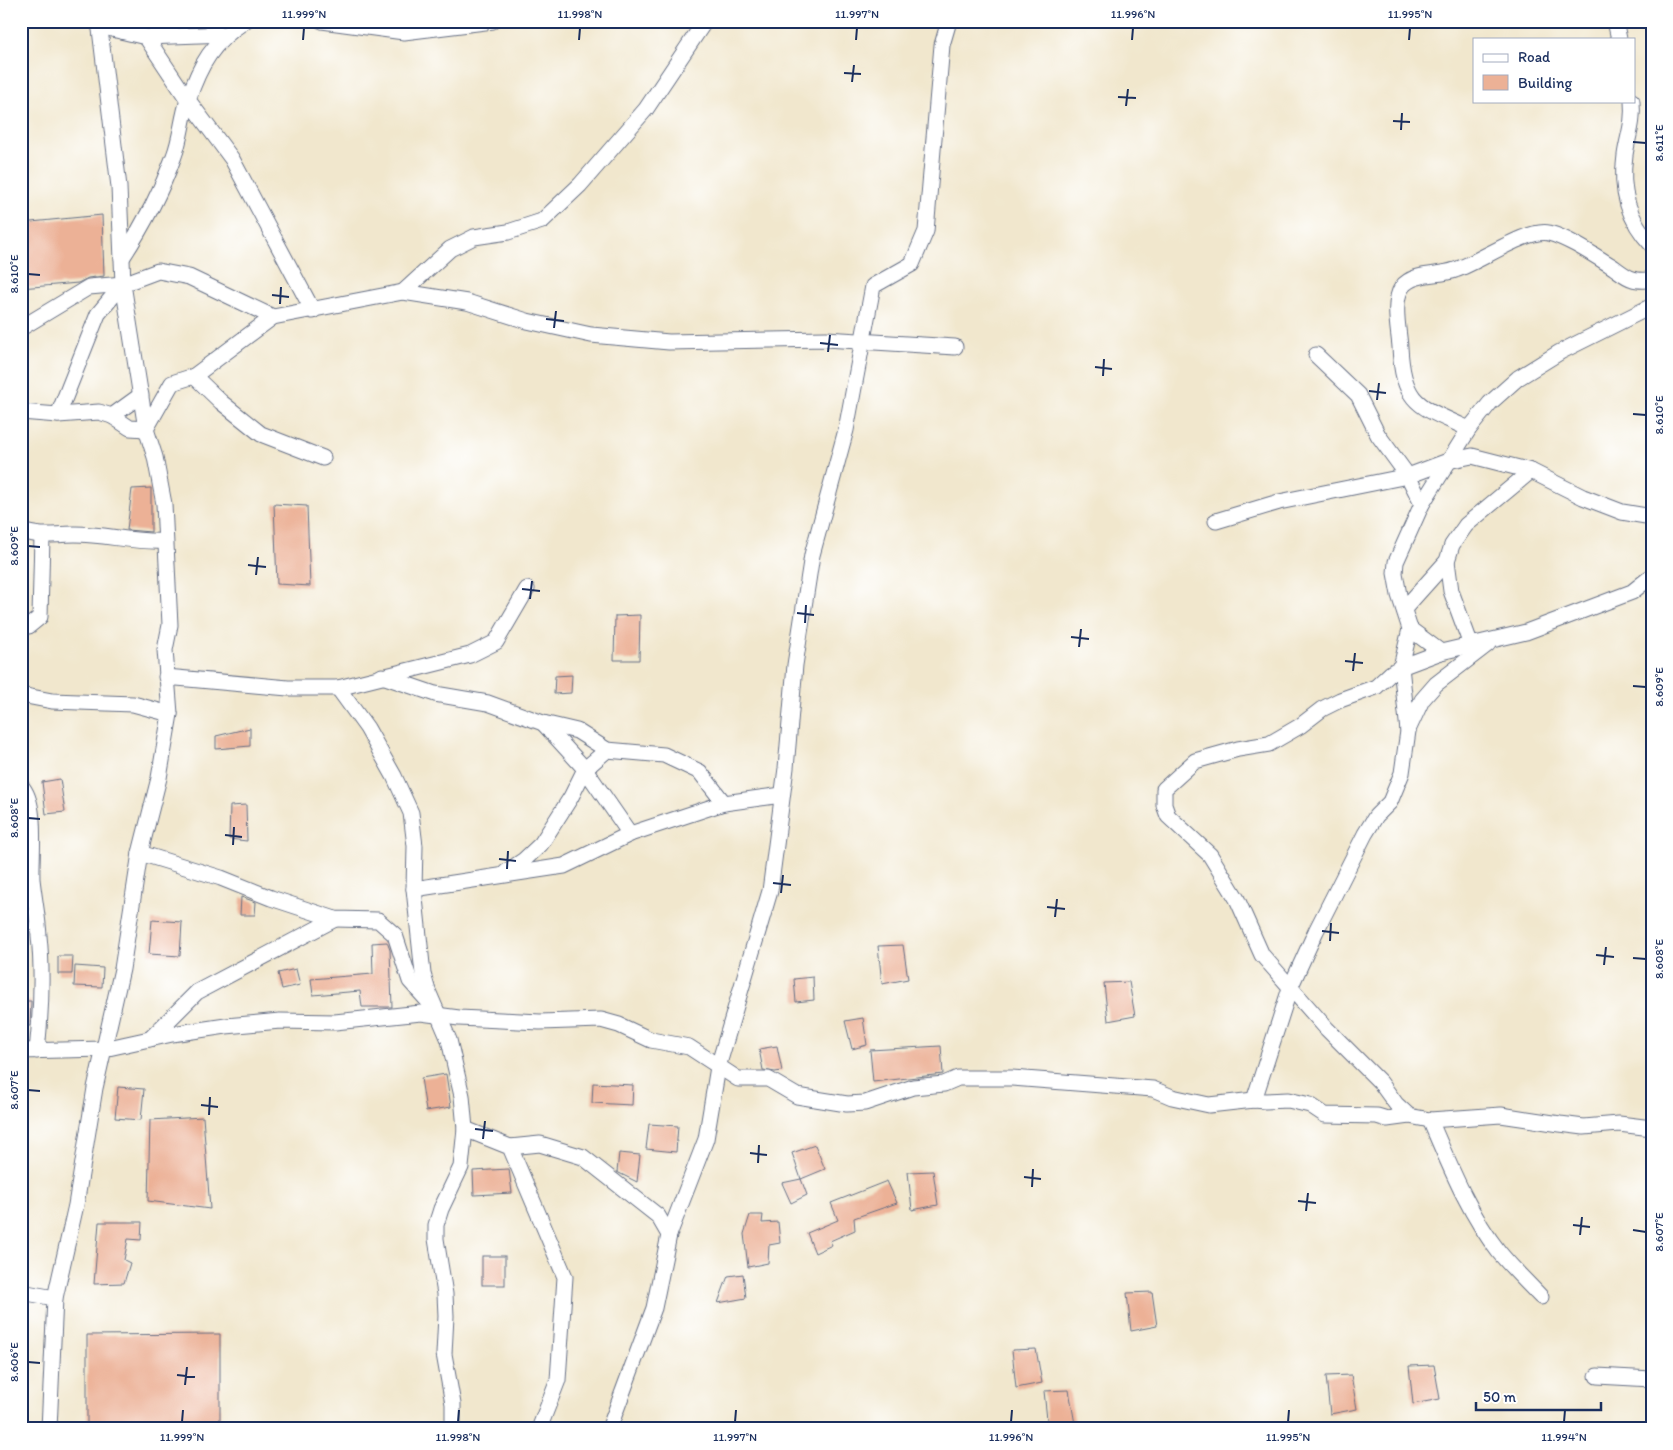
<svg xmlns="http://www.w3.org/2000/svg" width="1673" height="1450" viewBox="0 0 1673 1450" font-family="Itim,sans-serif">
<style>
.building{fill:#ecb196}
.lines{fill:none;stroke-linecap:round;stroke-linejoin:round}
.street-casing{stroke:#666f85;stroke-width:17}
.street{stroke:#fff;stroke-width:15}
.ticks{fill:none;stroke:#1b2f5e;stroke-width:2}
.neatline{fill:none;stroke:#1b2f5e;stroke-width:2}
.ticks-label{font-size:12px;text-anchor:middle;fill:#1b2f5e}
</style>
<rect width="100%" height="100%" fill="#fff"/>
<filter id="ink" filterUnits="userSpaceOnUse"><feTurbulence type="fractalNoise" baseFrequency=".02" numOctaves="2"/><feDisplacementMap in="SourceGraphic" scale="10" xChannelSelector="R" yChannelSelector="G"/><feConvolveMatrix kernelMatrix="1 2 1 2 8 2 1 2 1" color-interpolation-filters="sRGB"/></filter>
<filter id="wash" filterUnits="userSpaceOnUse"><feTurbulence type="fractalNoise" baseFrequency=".0096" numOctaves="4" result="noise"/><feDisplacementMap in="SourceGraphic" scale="20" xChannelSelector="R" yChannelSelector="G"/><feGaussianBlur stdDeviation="1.12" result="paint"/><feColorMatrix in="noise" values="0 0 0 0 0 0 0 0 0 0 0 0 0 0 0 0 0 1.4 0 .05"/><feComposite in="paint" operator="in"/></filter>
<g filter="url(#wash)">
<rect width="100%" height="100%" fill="#f1e7cd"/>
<g id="blocks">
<g class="building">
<path d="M102,215L104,276L88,278L78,283L21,288V223Z"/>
<path d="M151,488V532L127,530L132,489Z"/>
<path d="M274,504L307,506L310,586L277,584Z"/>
<path d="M640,615L639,660H614L615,616Z"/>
<path d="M572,675L571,693L554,694L555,676Z"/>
<path d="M250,728V746L216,749V736Z"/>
<path d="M60,779L65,812L46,814L42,782Z"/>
<path d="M246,805L247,841L229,839L230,806Z"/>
<path d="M241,897L256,902L255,915H240Z"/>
<path d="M152,920L182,922L180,956L149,954Z"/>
<path d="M387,942L390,950L392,1007H362L360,991L313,995L311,979L373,974L372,943Z"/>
<path d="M903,945L908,979L882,984L878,946Z"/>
<path d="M58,956H73L72,974H58Z"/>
<path d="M75,966L103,968L102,987L74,986Z"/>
<path d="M296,969L300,985L282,989L278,973Z"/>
<path d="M813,977L814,1000L796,1002L794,979Z"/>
<path d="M1129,982L1135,1016L1108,1021L1104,983Z"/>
<path d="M21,1001H31L30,1026H21Z"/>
<path d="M863,1018L867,1045L852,1049L845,1021Z"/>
<path d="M777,1046L782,1071L775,1072L763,1070L759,1049Z"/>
<path d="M941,1046L943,1074L873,1082L870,1050Z"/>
<path d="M446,1074L451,1107L426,1111L421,1078Z"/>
<path d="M593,1083L633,1085L632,1105L592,1103Z"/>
<path d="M118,1087L144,1089L141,1120L115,1118Z"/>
<path d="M203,1117L210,1209L148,1201L150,1120Z"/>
<path d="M649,1124L678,1126L676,1152L646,1149Z"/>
<path d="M815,1145L825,1169L801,1179L792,1153Z"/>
<path d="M619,1153L640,1155L637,1182L617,1172Z"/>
<path d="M509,1169L512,1193L474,1195L473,1171Z"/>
<path d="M933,1171L938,1205L912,1210L908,1172Z"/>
<path d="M801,1179L807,1195L791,1203L782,1183Z"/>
<path d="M887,1181L897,1203L854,1218L855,1230L830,1241L832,1245L815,1253L807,1233L838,1220L831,1203Z"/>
<path d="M750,1215H763L762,1223L778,1222L780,1243L769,1245L768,1263L748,1267L744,1234Z"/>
<path d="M99,1222H142L141,1240L128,1239L124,1260L130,1263L124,1283L94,1284Z"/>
<rect x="482" y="1256" width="23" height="29"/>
<path d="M743,1274L746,1298L718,1303L728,1276Z"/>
<path d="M1152,1292L1157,1326L1131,1331L1127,1293Z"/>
<path d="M220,1334V1429H87V1335Z"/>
<path d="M1036,1349L1042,1383L1016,1388L1012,1350Z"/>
<path d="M1434,1365L1440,1399L1413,1404L1409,1366Z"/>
<path d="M1351,1375L1357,1409L1330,1414L1326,1376Z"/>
<path d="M1069,1390L1075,1424L1048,1429L1044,1391Z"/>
</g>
</g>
</g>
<g filter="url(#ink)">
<use href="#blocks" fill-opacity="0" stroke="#666f85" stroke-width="1"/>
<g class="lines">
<defs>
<g id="street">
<path d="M322,21L404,32L493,21"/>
<path d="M1615,21L1619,39"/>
<path d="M99,26L146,37L188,100L232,159L313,311"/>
<path d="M146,37L226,34"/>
<path d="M1632,101C1634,123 1628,135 1625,155C1620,189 1628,220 1652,245"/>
<path d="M122,258C143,226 161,192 174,156C181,138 182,118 188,100C200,64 213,42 245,21"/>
<path d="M403,292L450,249L474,237L508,232L542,221L580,185L646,109L705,21"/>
<path d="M21,328L89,287L123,284L158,271L189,277L273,317"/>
<path d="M1316,355L1358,395L1378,435L1408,476L1422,504"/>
<path d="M194,376L221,402L261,434L323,458"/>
<path d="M21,412L58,415L98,314L123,284"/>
<path d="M58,415L99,412L112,416L130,428L146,429L172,383L194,376L273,317L403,292L467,302L527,321L591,335L669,342L826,339L955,347"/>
<path d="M112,416L141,395"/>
<path d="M1469,429C1420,406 1403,406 1400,347C1399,331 1392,302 1402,287C1413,272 1440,276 1455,270C1480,262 1527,228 1549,233C1570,239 1592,254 1610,265C1617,269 1625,277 1633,279C1638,281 1646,280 1652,280"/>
<path d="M1216,521L1279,502L1408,476L1448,461L1472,456L1531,471L1583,497L1622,512L1652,517"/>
<path d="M21,531C46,538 51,534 75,534C106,534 135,543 165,541"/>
<path d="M1447,561L1451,591L1471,645"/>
<path d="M1404,609L1447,561L1452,545L1466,525L1531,471"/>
<path d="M21,624L29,626L40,617L42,537"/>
<path d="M1410,629L1441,652"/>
<path d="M382,676L435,694L488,703L543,723L577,731L607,750L664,755L700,772L724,803"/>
<path d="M166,677L288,688H338L470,655L496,642L527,589"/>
<path d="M338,688L367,728L394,776L411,813L415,846L414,889L423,974L428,991L449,1040L462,1096L465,1129L461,1167L441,1209L436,1225V1239L445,1294L446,1316L444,1354L453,1404V1429"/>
<path d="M21,695L52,701L133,704L170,714"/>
<path d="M543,723L585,769L630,834"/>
<path d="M1408,730L1422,700L1436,684L1488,644"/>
<path d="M21,786C38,803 31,855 32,879C34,898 38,917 39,936C43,974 41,1013 37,1051"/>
<path d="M140,853L221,878L271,898L335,919L378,920L395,935L410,981L428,1001"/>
<path d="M506,872L524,860L541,844L571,797L585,769L607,750"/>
<path d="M414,889L564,866L630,834L724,803L782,795"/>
<path d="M150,1039L197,992L335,919"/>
<path d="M21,1051L104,1049L172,1034L226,1026L280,1021L335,1022L421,1013L459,1018L540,1022L601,1020L619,1025L651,1040L689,1047L738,1079H768L797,1096L847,1104L865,1103L913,1087L944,1084L958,1078H1012L1153,1089L1172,1097L1209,1105L1254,1100L1265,1101L1288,1100L1310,1105L1325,1115L1377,1116L1387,1119L1409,1116L1430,1120L1501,1115L1560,1124L1584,1127L1619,1124L1652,1128"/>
<path d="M1254,1100L1290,988L1316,931L1365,834L1376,816L1390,802L1402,773L1408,731L1401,667L1410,629L1399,595L1395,573L1396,562L1422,504L1469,429L1490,403L1518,378L1560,352L1652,306"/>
<path d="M1409,1116L1396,1104L1380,1082L1327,1029L1262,955L1237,899L1210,855L1168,816L1164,805V789L1195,761L1238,749L1269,744L1300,726L1322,709L1340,700L1376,687L1391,673L1401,667L1441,652L1526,632L1632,592L1652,576"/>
<path d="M1430,1120C1449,1164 1469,1214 1499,1252C1512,1268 1527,1282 1541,1297"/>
<path d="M465,1129L510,1147L565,1277L558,1380L539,1429"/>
<path d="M510,1147L540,1144L583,1157L658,1216L669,1235"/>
<path d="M21,1292L55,1298"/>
<path d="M1597,1376L1652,1379"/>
<path d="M49,1429L55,1298L76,1205L95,1088L122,969L140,853L159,778L170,714L165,650L170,625L164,504L155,457L146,429L123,284L119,187L99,21"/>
<path d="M609,1429L654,1308L669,1235L706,1139L718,1067L770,891L786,768L795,665L812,555L846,430L873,286L912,264L926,231L942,45L949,21"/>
</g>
</defs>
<use href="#street" class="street-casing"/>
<use href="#street" class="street"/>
</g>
</g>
<path class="ticks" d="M303,40L304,28M579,40L580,28M856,40L857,28M1132,40L1133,28M1409,40L1410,28M844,73L861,74M852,82L854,65M1118,97L1136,98M1126,106L1128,89M1393,121L1410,122M1401,130L1402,113M1633,142L1646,143M28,274L40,275M272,295L289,297M280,304L281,287M546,319L564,321M554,328L556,311M820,343L838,345M828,352L830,335M1095,367L1112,369M1103,376L1104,359M1369,391L1386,393M1377,400L1379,383M1633,414L1646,415M28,546L40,547M248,565L266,567M256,575L258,557M522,589L540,591M530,599L532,581M797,613L814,615M805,623L806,605M1071,637L1089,639M1079,647L1081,629M1345,661L1363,663M1353,671L1355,653M1633,686L1646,687M28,818L40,819M225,835L242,837M233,845L234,827M499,859L516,861M507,869L508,851M773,883L791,885M781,893L783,875M1047,907L1065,909M1055,917L1057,899M1322,931L1339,933M1330,941L1331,923M1596,955L1614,957M1633,958L1646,959M1604,965L1606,947M28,1090L40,1091M201,1105L218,1107M209,1115L210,1097M475,1129L493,1131M483,1139L485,1121M750,1153L767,1155M758,1163L759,1145M1024,1177L1041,1179M1032,1187L1033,1169M1298,1201L1316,1203M1306,1211L1308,1193M1573,1225L1590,1227M1633,1230L1646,1232M1580,1235L1582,1217M28,1362L40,1363M177,1375L195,1377M185,1385L187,1367M182,1422L183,1410M458,1422L459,1410M735,1422L736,1410M1011,1422L1012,1410M1288,1422L1289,1410M1564,1422L1565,1410"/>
<rect width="1673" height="1450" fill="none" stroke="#fff" stroke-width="55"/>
<rect x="1473" y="38" width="162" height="65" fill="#ffffff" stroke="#a4acbf"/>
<rect x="1483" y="54" width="25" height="8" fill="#ffffff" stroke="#a4acbf"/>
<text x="1518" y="62" font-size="15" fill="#1b2f5e">Road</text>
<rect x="1483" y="75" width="25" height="15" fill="#ecb196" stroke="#a4acbf"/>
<text x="1518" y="88" font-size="15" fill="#1b2f5e">Building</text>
<path d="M1476 1402v8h125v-8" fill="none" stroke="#1b2f5e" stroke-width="2.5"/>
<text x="1483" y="1402" font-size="15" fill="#1b2f5e" stroke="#ffffff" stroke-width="4" paint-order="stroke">50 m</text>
<rect x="28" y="28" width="1618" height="1394" class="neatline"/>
<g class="ticks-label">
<text x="304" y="18">11.999°N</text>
<text x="580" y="18">11.998°N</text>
<text x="857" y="18">11.997°N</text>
<text x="1133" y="18">11.996°N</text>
<text x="1410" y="18">11.995°N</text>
<text transform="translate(1659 143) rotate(-90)" y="4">8.611°E</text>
<text transform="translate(14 274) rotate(-90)" y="4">8.610°E</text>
<text transform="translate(1659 415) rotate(-90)" y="4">8.610°E</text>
<text transform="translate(14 546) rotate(-90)" y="4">8.609°E</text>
<text transform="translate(1659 687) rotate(-90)" y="4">8.609°E</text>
<text transform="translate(14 818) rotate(-90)" y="4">8.608°E</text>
<text transform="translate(1659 959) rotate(-90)" y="4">8.608°E</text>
<text transform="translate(14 1090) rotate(-90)" y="4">8.607°E</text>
<text transform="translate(1659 1232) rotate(-90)" y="4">8.607°E</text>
<text transform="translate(14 1362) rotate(-90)" y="4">8.606°E</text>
<text x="182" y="1441">11.999°N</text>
<text x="458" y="1441">11.998°N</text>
<text x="735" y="1441">11.997°N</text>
<text x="1011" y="1441">11.996°N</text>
<text x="1288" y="1441">11.995°N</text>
<text x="1564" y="1441">11.994°N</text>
</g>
</svg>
